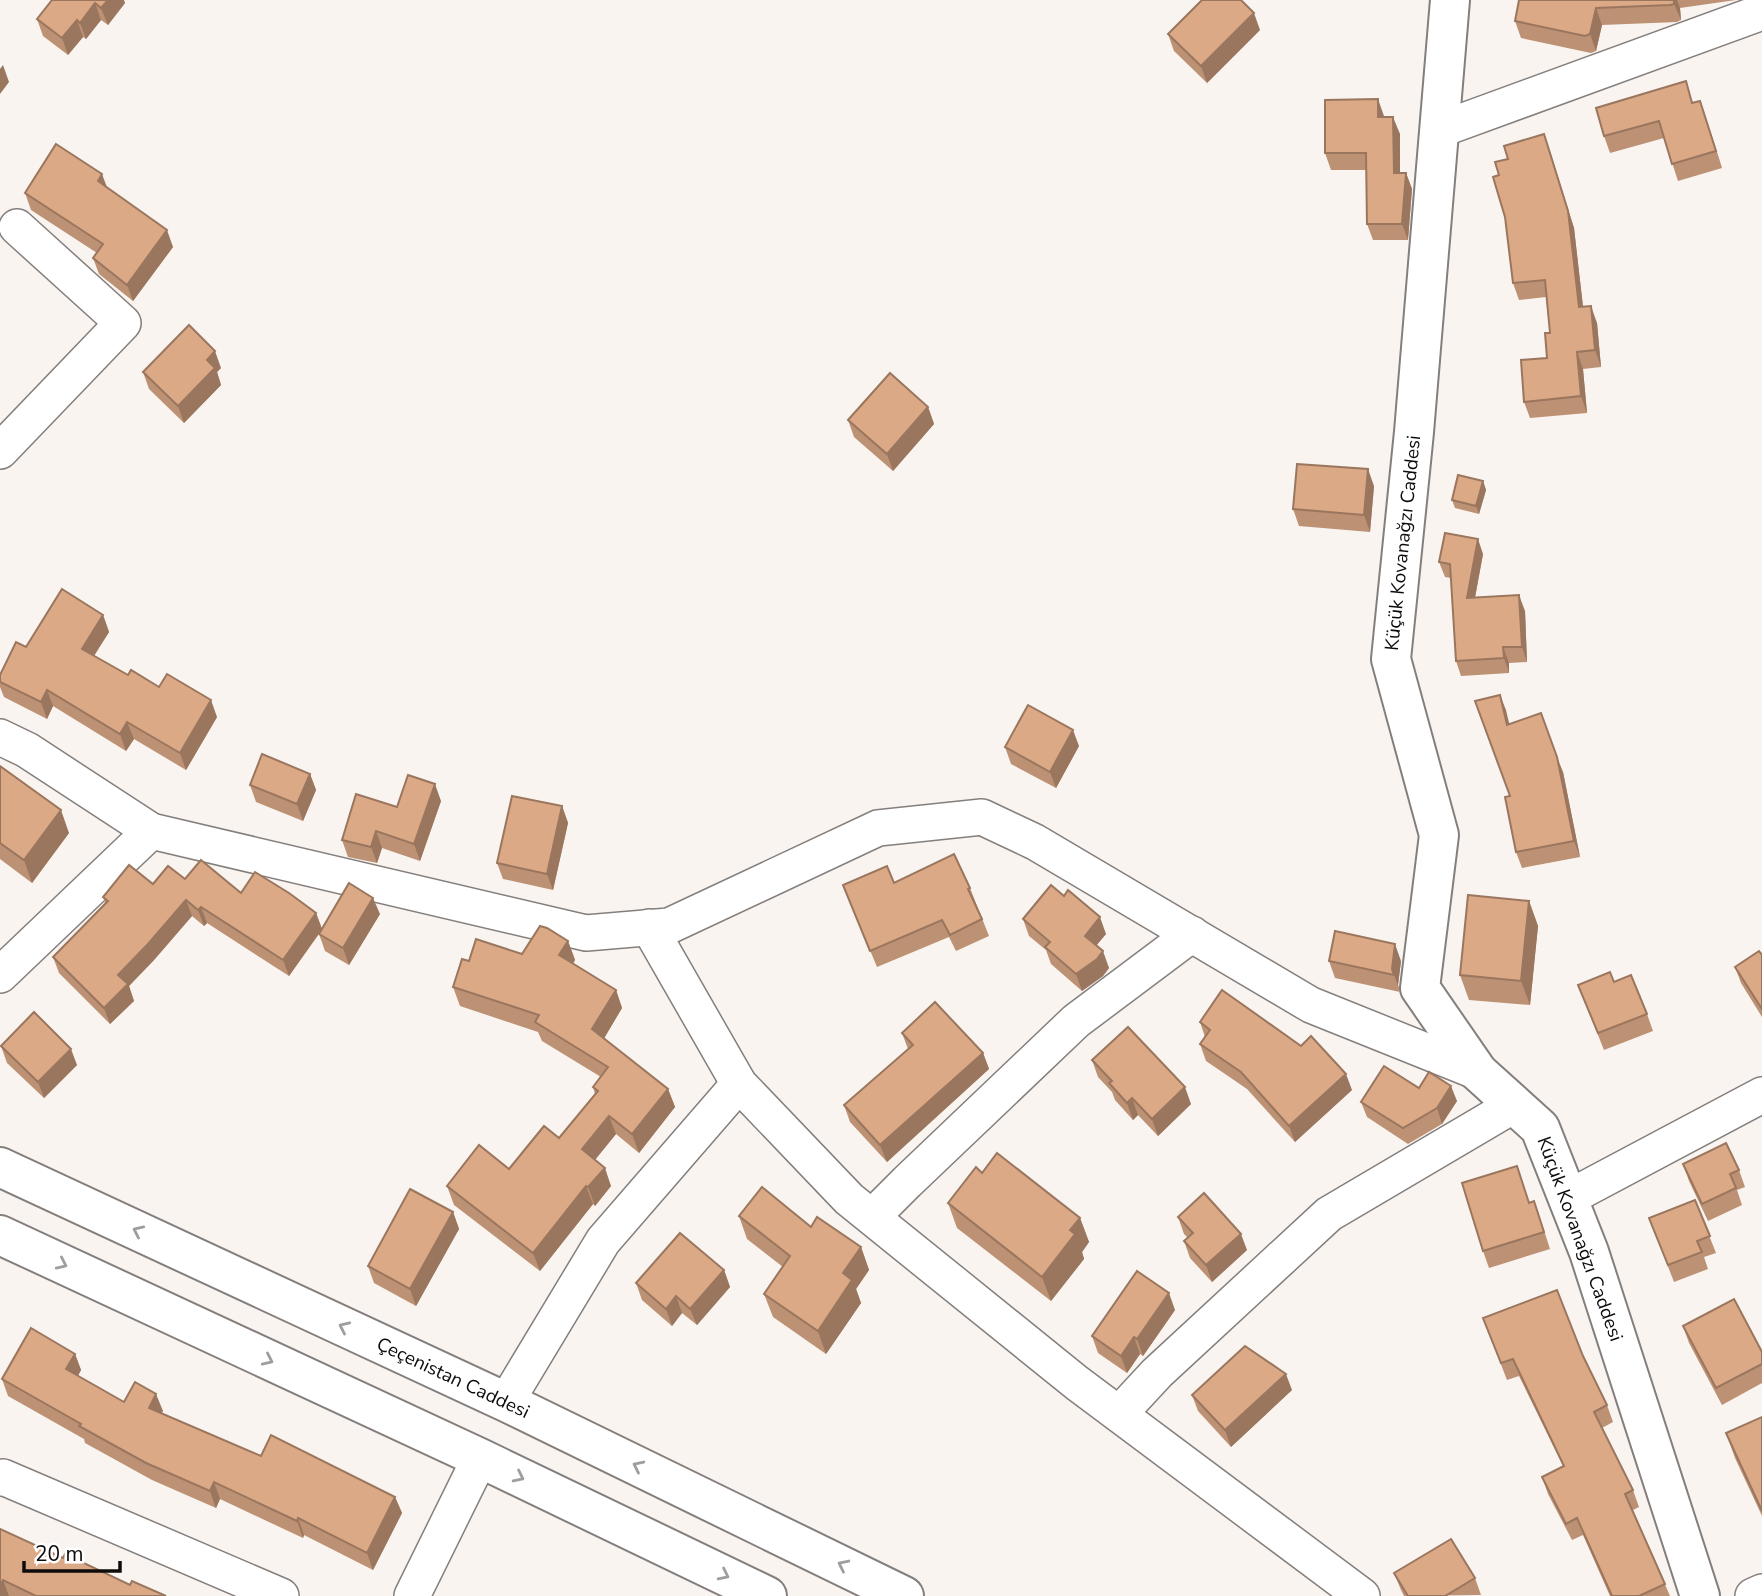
<svg xmlns="http://www.w3.org/2000/svg" width="1762" height="1596" viewBox="0 0 1762 1596" font-family="'Nunito Sans',sans-serif">
<style>
.lines{fill:none;stroke-linecap:round;stroke-linejoin:round}
.minor-casing{stroke:#847f7c;stroke-width:38}
.tertiary-casing{stroke:#847f7c;stroke-width:42}
.primary-casing{stroke:#847f7c;stroke-width:42}
.minor{stroke:#fff;stroke-width:35}
.tertiary{stroke:#fff;stroke-width:38}
.primary{stroke:#fff;stroke-width:38}
.wall{fill:#bd9173}
.shaded-wall{fill:#9a765e}
.building{fill:#dca986;stroke:#9a765e;stroke-width:2}
.oneway{stroke:#9f9e9d}
.labels{text-anchor:middle;dominant-baseline:central;stroke-width:5;stroke-linejoin:round;paint-order:stroke}
.street-label{font-size:19px;fill:#0e0c0b;stroke:#fff}
</style>
<rect width="100%" height="100%" fill="#f9f4f0"/>
<g class="lines">
<defs>
<g id="minor">
<path d="M1439,130L1762,12"/>
<path d="M0,451L123,323L17,227"/>
<path d="M0,737L27,750L151,831L586,933L669,926L878,828L982,817L1035,842L1311,1005L1478,1072"/>
<path d="M649,927L739,1084L849,1199L1077,1383L1362,1596"/>
<path d="M0,975L151,831"/>
<path d="M1568,1198L1762,1095"/>
<path d="M872,1217L907,1182L1076,1021L1192,934"/>
<path d="M506,1402L603,1241L739,1084"/>
<path d="M1119,1414L1157,1373L1329,1214L1514,1105"/>
<path d="M0,1478L3,1477L281,1596"/>
<path d="M412,1596L480,1458"/>
<path d="M1753,1596L1762,1592"/>
</g>
<path id="tertiary" d="M1450,0L1414,432L1391,659L1439,835L1420,988L1478,1072L1540,1128L1589,1252L1700,1596"/>
<g id="primary">
<path d="M0,1167L506,1402L904,1596"/>
<path d="M0,1235L480,1458L767,1596"/>
</g>
</defs>
<use href="#minor" class="minor-casing"/>
<use href="#tertiary" class="tertiary-casing"/>
<use href="#primary" class="primary-casing"/>
<use href="#minor" class="minor"/>
<use href="#tertiary" class="tertiary"/>
<use href="#primary" class="primary"/>
</g>
<g class="wall">
<path d="M51,0L125,3L108,25L101,20L86,39L83,37L68,55L43,36L37,19L51,1Z"/>
<path d="M1519,0H1736L1680,8L1681,20L1677,22L1602,25L1596,51L1591,53L1521,38L1515,21Z"/>
<path d="M1260,30L1207,83L1174,51L1168,34Z"/>
<path d="M1700,101L1722,168L1678,181L1664,138L1610,153L1604,136Z"/>
<path d="M1384,117L1400,134V173H1406L1412,189L1408,240H1373L1367,224L1366,170H1331L1325,153Z"/>
<path d="M1550,151L1574,228L1583,307L1597,323L1601,367L1583,369L1587,413L1530,418L1524,402L1547,358L1550,333L1546,297L1519,300L1513,283Z"/>
<path d="M107,187L173,247L133,301L99,274L93,258L97,253L31,210L25,193Z"/>
<path d="M221,368L217,372L221,385L184,423L149,389L143,372Z"/>
<path d="M928,407L934,424L893,471L854,437L848,420Z"/>
<path d="M1483,481L1486,490L1479,514L1455,508L1452,500Z"/>
<path d="M1374,486L1370,532L1299,526L1293,509Z"/>
<path d="M1483,554L1475,598L1525,611L1527,662L1509,663V673L1461,676L1456,661L1451,578L1445,577L1439,562Z"/>
<path d="M103,615L109,632L94,656L128,675L159,687L217,717L186,770L134,739L126,751L53,706L47,719L4,697L0,687V675L26,647Z"/>
<path d="M1500,695L1509,724L1563,772L1580,857L1522,868L1516,852Z"/>
<path d="M1079,746L1056,788L1011,764L1005,747Z"/>
<path d="M0,766L69,833L32,883L0,859Z"/>
<path d="M310,774L316,790L303,821L256,802L250,785Z"/>
<path d="M441,801L420,861L382,848L377,863L348,857L342,840L397,807Z"/>
<path d="M562,806L568,823L553,890L503,879L497,863Z"/>
<path d="M185,879L316,913L322,929L380,914L349,965L325,951L319,934L289,976L207,923L204,926L192,916L154,960L129,986L134,1001L110,1024L59,973L53,957L105,903L103,897L153,884Z"/>
<path d="M894,883L970,888L989,936L956,951L949,937L877,967L843,885Z"/>
<path d="M1529,901L1538,926L1530,1005L1469,1000L1460,975Z"/>
<path d="M1023,919L1106,934L1096,945L1109,968L1103,976L1082,991L1051,964L1046,950L1029,936Z"/>
<path d="M568,941L575,960L573,964L616,990L622,1008L604,1038L668,1089L675,1107L639,1153L616,1134L595,1160L611,1186L595,1206L593,1204L540,1271L454,1205L447,1186L509,1169L559,1138L595,1094L593,1087L601,1077L542,1041L538,1032L460,1006L453,987L469,961L522,954Z"/>
<path d="M1762,955V1017L1741,983L1735,967Z"/>
<path d="M1329,961H1401L1398,985L1400,992L1335,978Z"/>
<path d="M1614,982L1647,1014L1653,1031L1604,1050L1578,985Z"/>
<path d="M1200,1022L1352,1090L1295,1142L1247,1089L1206,1061L1200,1044L1205,1037Z"/>
<path d="M902,1033L983,1053L989,1069L887,1162L850,1122L844,1105L908,1049Z"/>
<path d="M1,1046L77,1065L44,1098L7,1063Z"/>
<path d="M1092,1060L1191,1104L1158,1136L1138,1115L1133,1120L1115,1100L1112,1092L1098,1077Z"/>
<path d="M1419,1088L1457,1101L1442,1124L1408,1144L1367,1117L1361,1102Z"/>
<path d="M1683,1164L1739,1170L1745,1187L1737,1190L1742,1205L1708,1221L1689,1181Z"/>
<path d="M1517,1166L1529,1202L1540,1218L1550,1249L1489,1268L1483,1251Z"/>
<path d="M982,1173L1080,1218L1089,1242L1082,1252L1084,1259L1051,1301L957,1228L948,1203Z"/>
<path d="M1695,1200L1716,1253L1704,1257L1708,1269L1674,1282L1649,1218Z"/>
<path d="M453,1212L459,1229L416,1306L374,1283L368,1266Z"/>
<path d="M739,1216L811,1227L861,1247L869,1270L856,1289L861,1303L826,1354L773,1317L764,1294L783,1267L747,1239Z"/>
<path d="M1178,1217L1247,1250L1212,1282L1190,1258L1184,1241L1188,1238L1184,1234Z"/>
<path d="M724,1270L730,1287L697,1325L682,1313L672,1326L642,1300L636,1283Z"/>
<path d="M1175,1310L1143,1356L1140,1354L1127,1373L1098,1353L1092,1336Z"/>
<path d="M1483,1318L1583,1356L1607,1405L1613,1422L1602,1428L1633,1490L1639,1507L1633,1510L1670,1596H1610L1583,1535L1572,1540L1548,1494L1542,1477L1563,1466L1519,1376L1507,1380Z"/>
<path d="M1683,1326L1762,1352V1383L1722,1405L1689,1343Z"/>
<path d="M75,1354L81,1370L78,1376L124,1402L163,1411L161,1413L261,1456L395,1497L402,1513L373,1570L304,1535L303,1538L220,1499L216,1508L152,1480L85,1443L84,1439L8,1396L2,1379Z"/>
<path d="M1292,1390L1231,1447L1198,1411L1192,1395Z"/>
<path d="M1762,1417V1516L1735,1458L1726,1433Z"/>
<path d="M0,1529L63,1558L130,1585L166,1596H0Z"/>
<path d="M1394,1573L1475,1578L1481,1595L1404,1596L1401,1590Z"/>
</g>
<g class="shaded-wall">
<path d="M108,0H124L125,3L108,25L101,8Z"/>
<path d="M1674,0H1677L1680,8L1681,20L1674,4Z"/>
<path d="M95,3L101,20L86,39L80,23Z"/>
<path d="M1596,8L1602,25L1596,51L1590,34Z"/>
<path d="M1254,13L1260,30L1207,83L1201,66Z"/>
<path d="M77,20L83,37L68,55L62,38Z"/>
<path d="M3,65L9,82L0,94V69Z"/>
<path d="M1378,99L1384,116L1385,133L1378,117Z"/>
<path d="M1700,101L1706,118L1722,168L1716,151Z"/>
<path d="M1393,117L1400,134V189L1394,173Z"/>
<path d="M1544,134L1574,228L1585,324L1579,307Z"/>
<path d="M1406,173L1412,189L1408,240L1402,224Z"/>
<path d="M102,174L108,190L98,181Z"/>
<path d="M167,230L173,247L133,301L127,285Z"/>
<path d="M1591,306L1597,323L1601,367L1595,350Z"/>
<path d="M215,351L221,368L217,372L221,385L184,423L178,406L207,360Z"/>
<path d="M1577,352L1583,369L1587,413L1581,396Z"/>
<path d="M928,407L934,424L893,471L887,454Z"/>
<path d="M1368,469L1374,486L1370,532L1364,515Z"/>
<path d="M1483,481L1486,490L1479,514L1476,506Z"/>
<path d="M1478,539L1483,554L1472,613L1467,598Z"/>
<path d="M1519,595L1525,611L1527,662L1522,647Z"/>
<path d="M103,615L109,632L88,665L82,649Z"/>
<path d="M1503,647L1509,663V673L1504,658Z"/>
<path d="M47,690L53,706L47,719L41,702Z"/>
<path d="M1500,695L1506,710L1513,740L1507,725Z"/>
<path d="M211,700L217,717L186,770L180,753Z"/>
<path d="M127,722L134,739L126,751L120,734Z"/>
<path d="M1073,730L1079,746L1056,788L1050,772Z"/>
<path d="M1557,757L1563,772L1580,857L1574,841Z"/>
<path d="M310,774L316,790L303,821L297,804Z"/>
<path d="M435,784L441,801L420,861L414,844Z"/>
<path d="M562,806L568,823L553,890L547,874Z"/>
<path d="M61,810L69,833L32,883L24,860Z"/>
<path d="M376,831L382,848L377,863L371,847Z"/>
<path d="M373,898L380,914L349,965L343,948Z"/>
<path d="M186,900L192,916L154,960L129,986L134,1001L110,1024L104,1008L118,975Z"/>
<path d="M1529,901L1538,926L1530,1005L1521,981Z"/>
<path d="M201,907L207,923L204,926L198,910Z"/>
<path d="M316,913L322,929L289,976L283,960Z"/>
<path d="M1100,917L1106,934L1091,952L1085,936Z"/>
<path d="M568,941L575,960L566,974L559,955Z"/>
<path d="M1395,944L1401,961L1398,985L1400,992L1392,969Z"/>
<path d="M1103,951L1109,968L1103,976L1082,991L1076,974Z"/>
<path d="M616,990L622,1008L599,1047L592,1029Z"/>
<path d="M71,1049L77,1065L44,1098L38,1082Z"/>
<path d="M983,1053L989,1069L887,1162L880,1145Z"/>
<path d="M1346,1074L1352,1090L1295,1142L1289,1126Z"/>
<path d="M1451,1086L1457,1101L1442,1124L1437,1108Z"/>
<path d="M1185,1087L1191,1104L1158,1136L1152,1119Z"/>
<path d="M668,1089L675,1107L639,1153L632,1134Z"/>
<path d="M1132,1098L1138,1115L1133,1120L1127,1103Z"/>
<path d="M609,1116L616,1134L589,1167L582,1149Z"/>
<path d="M605,1168L611,1186L595,1206L588,1187Z"/>
<path d="M586,1186L593,1204L540,1271L533,1253Z"/>
<path d="M453,1212L459,1229L416,1306L410,1289Z"/>
<path d="M1080,1218L1089,1242L1082,1252L1084,1259L1051,1301L1042,1277L1070,1230Z"/>
<path d="M1241,1234L1247,1250L1212,1282L1206,1265Z"/>
<path d="M861,1247L869,1270L856,1289L861,1303L826,1354L818,1331L843,1273Z"/>
<path d="M724,1270L730,1287L697,1325L690,1309Z"/>
<path d="M1169,1293L1175,1310L1143,1356L1137,1339Z"/>
<path d="M676,1296L682,1313L672,1326L666,1309Z"/>
<path d="M1134,1337L1140,1354L1127,1373L1121,1356Z"/>
<path d="M75,1354L81,1370L72,1386L66,1369Z"/>
<path d="M1286,1374L1292,1390L1231,1447L1225,1430Z"/>
<path d="M156,1394L163,1411L155,1425L149,1408Z"/>
<path d="M214,1482L220,1499L216,1508L210,1491Z"/>
<path d="M395,1497L402,1513L373,1570L367,1553Z"/>
<path d="M298,1518L304,1535L303,1538L297,1521Z"/>
<path d="M3,1580L9,1596H0V1586Z"/>
</g>
<g class="building">
<path d="M52,0H108L101,8L95,3L80,23L77,20L62,38L37,19Z"/>
<path d="M1202,0H1241L1254,13L1201,66L1168,34Z"/>
<path d="M1519,0H1674V4L1670,5L1596,8L1590,34L1585,36L1515,21Z"/>
<path d="M1686,81L1692,103L1700,101L1716,151L1672,164L1659,121L1604,136L1596,108Z"/>
<path d="M1378,99V117H1393L1394,173H1406L1402,224H1367L1366,153H1325V100Z"/>
<path d="M1544,134L1568,211L1579,307L1591,306L1595,350L1577,352L1581,396L1524,402L1521,360L1547,358L1545,333H1550L1545,280L1513,283L1505,217L1493,177L1499,175L1495,162L1508,159L1504,146Z"/>
<path d="M56,144L102,174L98,181L167,230L127,285L93,258L103,244L25,193Z"/>
<path d="M189,325L215,351L207,360L215,368L178,406L143,372Z"/>
<path d="M890,373L928,407L887,454L848,420Z"/>
<path d="M1297,464L1368,469L1364,515L1293,509Z"/>
<path d="M1458,475L1483,481L1476,506L1452,500Z"/>
<path d="M1445,533L1478,539L1467,598L1519,595L1522,647H1503L1504,658L1456,661L1450,564L1439,562Z"/>
<path d="M62,589L103,615L82,649L128,675L131,670L159,687L167,674L211,700L180,753L127,722L120,734L47,690L41,702L0,682V675L16,642L26,647Z"/>
<path d="M1500,695L1507,725L1541,713L1557,757L1574,841L1516,852L1505,797L1510,796L1475,701Z"/>
<path d="M1028,705L1073,730L1050,772L1005,747Z"/>
<path d="M262,754L310,774L297,804L250,785Z"/>
<path d="M0,766L61,810L24,860L0,843Z"/>
<path d="M408,775L435,784L414,844L376,831L371,847L342,840L356,794L397,807Z"/>
<path d="M512,796L562,806L547,874L497,863Z"/>
<path d="M954,854L970,888L968,889L982,919L950,935L942,920L870,951L843,885L887,866L894,883Z"/>
<path d="M201,860L241,893L255,872L289,893L316,913L283,960L201,907L198,910L186,900L148,944L118,975L128,984L104,1008L53,957L108,901L103,897L129,865L153,884L168,866L185,879Z"/>
<path d="M349,883L373,898L343,948L319,934Z"/>
<path d="M1051,885L1064,896L1068,890L1100,917L1085,936L1103,951L1097,959L1076,974L1045,947L1050,942L1023,919Z"/>
<path d="M1468,895L1529,901L1521,981L1460,975Z"/>
<path d="M540,926L547,928L568,941L559,955L616,990L592,1029L668,1089L632,1134L609,1116L582,1149L605,1168L588,1187L586,1186L533,1253L447,1186L479,1145L509,1169L544,1126L559,1138L598,1091L593,1087L608,1067L535,1022L539,1015L453,987L462,959L469,961L476,939L522,954Z"/>
<path d="M1335,931L1395,944L1392,969L1394,975L1329,961Z"/>
<path d="M1759,951L1762,955V1009L1735,967Z"/>
<path d="M1610,972L1614,982L1631,975L1647,1014L1598,1033L1578,985Z"/>
<path d="M1222,990L1301,1046L1311,1036L1346,1074L1289,1126L1241,1072L1200,1044L1210,1030L1200,1022Z"/>
<path d="M935,1002L983,1053L880,1145L844,1105L913,1045L902,1033Z"/>
<path d="M34,1012L71,1049L38,1082L1,1046Z"/>
<path d="M1128,1027L1185,1087L1152,1119L1132,1098L1127,1103L1109,1083L1112,1081L1092,1060Z"/>
<path d="M1384,1066L1419,1088L1429,1072L1451,1086L1437,1108L1403,1128L1361,1102Z"/>
<path d="M1726,1143L1739,1170L1730,1174L1736,1188L1702,1204L1683,1164Z"/>
<path d="M997,1153L1080,1218L1070,1230L1075,1234L1042,1277L948,1203L976,1167L982,1173Z"/>
<path d="M1517,1166L1529,1203L1534,1201L1544,1232L1483,1251L1462,1183Z"/>
<path d="M762,1187L811,1227L817,1217L861,1247L843,1273L852,1280L818,1331L764,1294L790,1256L739,1216Z"/>
<path d="M410,1189L453,1212L410,1289L368,1266Z"/>
<path d="M1204,1193L1241,1234L1206,1265L1184,1241L1193,1233L1178,1217Z"/>
<path d="M1695,1200L1710,1236L1697,1241L1702,1252L1668,1265L1649,1218Z"/>
<path d="M680,1233L724,1270L690,1309L676,1296L666,1309L636,1283Z"/>
<path d="M1137,1271L1169,1293L1137,1339L1134,1337L1121,1356L1092,1336Z"/>
<path d="M1557,1290L1583,1356L1607,1405L1594,1412L1633,1490L1625,1494L1665,1584L1639,1596H1612L1577,1518L1566,1524L1542,1477L1564,1466L1513,1359L1501,1363L1483,1318Z"/>
<path d="M1734,1299L1762,1352V1364L1716,1388L1683,1326Z"/>
<path d="M31,1328L75,1354L66,1369L124,1402L135,1382L156,1394L149,1408L261,1456L271,1435L395,1497L367,1553L298,1518L297,1521L214,1482L210,1491L146,1463L79,1426L81,1424L2,1379Z"/>
<path d="M1245,1346L1286,1374L1225,1430L1192,1395Z"/>
<path d="M1762,1417V1511L1726,1433Z"/>
<path d="M0,1529L63,1558L65,1554L130,1585L132,1581L166,1596H36L3,1580L0,1586Z"/>
<path d="M1451,1539L1475,1578L1445,1596H1408L1394,1573Z"/>
</g>
<defs><path id="oneway-chevron" d="M-2-3.5L2.5 0L-2 3.5" fill="none" stroke-width="1.6" stroke-linecap="round" stroke-linejoin="round" transform="scale(1.75)"/></defs>
<g class="oneway">
<use href="#oneway-chevron" transform="translate(138 1231) rotate(-155)"/>
<use href="#oneway-chevron" transform="translate(62 1264) rotate(25)"/>
<use href="#oneway-chevron" transform="translate(344 1327) rotate(-155)"/>
<use href="#oneway-chevron" transform="translate(268 1360) rotate(25)"/>
<use href="#oneway-chevron" transform="translate(638 1466) rotate(-154)"/>
<use href="#oneway-chevron" transform="translate(519 1477) rotate(26)"/>
<use href="#oneway-chevron" transform="translate(843 1565) rotate(-154)"/>
<use href="#oneway-chevron" transform="translate(724 1575) rotate(26)"/>
</g>
<g class="labels">
<g class="street-label">
<text transform="translate(1403 543) rotate(-84)">Küçük Kovanağzı Caddesi</text>
<text transform="translate(1580 1239) rotate(70)">Küçük Kovanağzı Caddesi</text>
<text transform="translate(453 1378) rotate(25)">Çeçenistan Caddesi</text>
</g>
</g>
<path d="M24 1561v10h96v-10" fill="none" stroke="#0e0c0b" stroke-width="3.5"/>
<text x="35" y="1561" font-size="21" fill="#0e0c0b" stroke="#ffffff" stroke-width="5" paint-order="stroke">20 m</text>
</svg>
